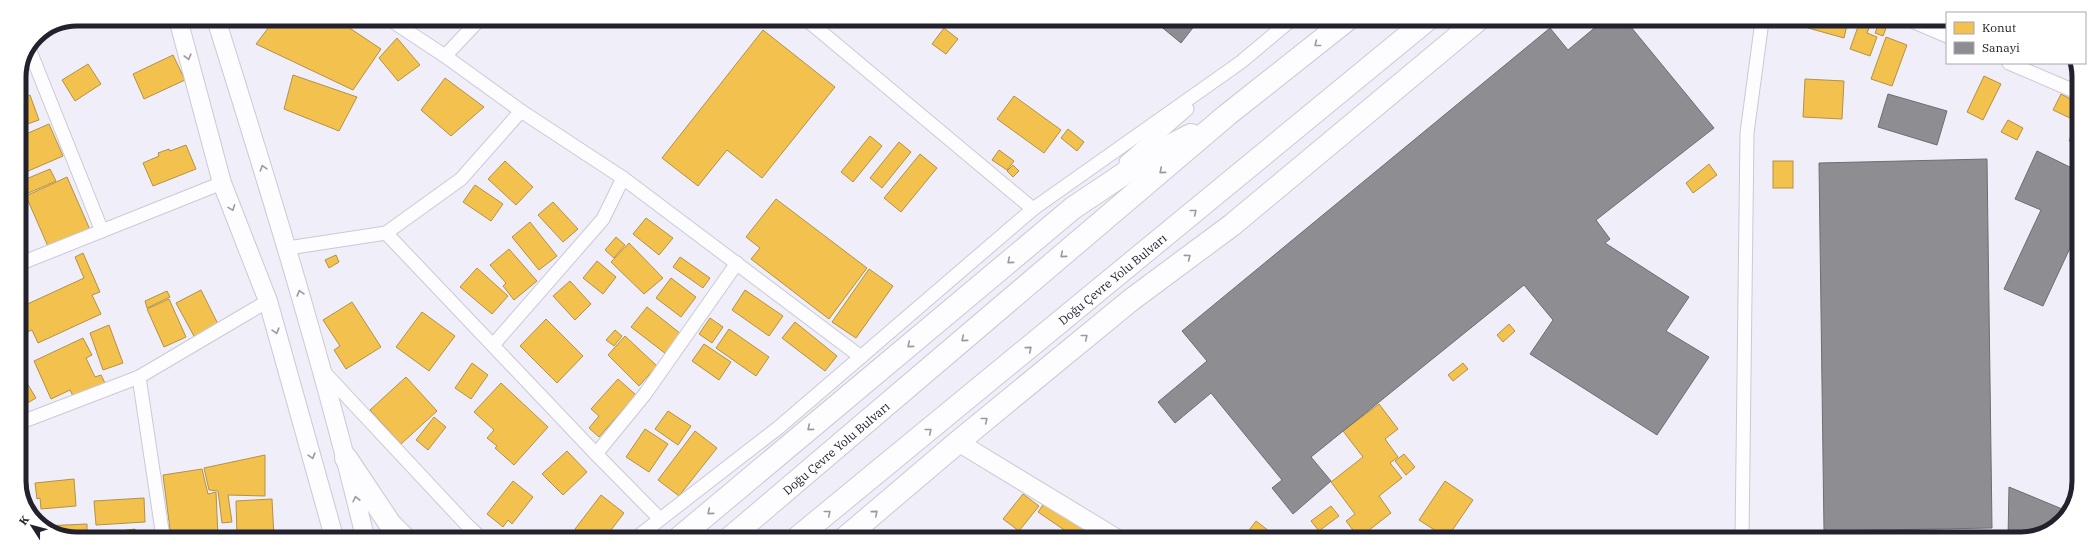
<svg xmlns="http://www.w3.org/2000/svg" width="2098" height="558" viewBox="0 0 2098 558" font-family="'IBM Plex Serif',serif">
<style>
.homes{fill:#f2c14e;stroke:#b49144}
.industry{fill:#8d8d92;stroke:#6d6d73}
.lines{fill:none;stroke-linecap:round;stroke-linejoin:round}
.minor-casing{stroke:#cbc9d4;stroke-width:15}
.secondary-casing{stroke:#cbc9d4;stroke-width:20}
.trunk-casing{stroke:#cbc9d4;stroke-width:24}
.minor{stroke:#fdfcfe;stroke-width:13}
.secondary{stroke:#fdfcfe;stroke-width:18}
.trunk{stroke:#fdfcfe;stroke-width:22}
.oneway{stroke:#9b99a0}
.labels{text-anchor:middle;dominant-baseline:central;stroke-width:4;stroke-linejoin:round;paint-order:stroke}
.street-label{font-size:12px;fill:#23212c;stroke:#fff}
.rim{fill:none;stroke:#23212c;stroke-width:5}
</style>
<rect width="100%" height="100%" fill="#f0eef9"/>
<g class="homes">
<path d="M275,19H336L381,49L353,90L256,44Z"/>
<path d="M1810,21H1848L1844,38L1808,28Z"/>
<path d="M1860,21L1871,23L1867,33L1877,37L1870,56L1850,49Z"/>
<path d="M1880,21L1888,23L1883,36L1875,33Z"/>
<path d="M944,28L958,39L946,54L932,44Z"/>
<path d="M763,30L835,87L762,178L727,150L698,186L662,158Z"/>
<path d="M1886,37L1907,45L1892,86L1871,79Z"/>
<path d="M397,38L420,65L398,81L379,58Z"/>
<path d="M173,55L185,80L144,99L133,74Z"/>
<path d="M88,64L101,84L75,101L62,80Z"/>
<path d="M2078,70L2079,73V82L2074,80Z"/>
<path d="M293,75L357,97L339,131L284,109Z"/>
<path d="M1984,76L2001,84L1983,120L1967,112Z"/>
<path d="M445,78L484,107L451,136L421,110Z"/>
<path d="M1805,79L1844,81L1842,119L1803,117Z"/>
<path d="M2061,94L2078,103L2070,118L2053,110Z"/>
<path d="M30,95L39,120L19,127V100Z"/>
<path d="M1014,96L1061,130L1044,153L997,119Z"/>
<path d="M2079,116V145L2069,141Z"/>
<path d="M2008,120L2023,128L2017,140L2001,132Z"/>
<path d="M49,124L63,156L19,175V137Z"/>
<path d="M1068,129L1084,142L1077,151L1061,138Z"/>
<path d="M870,136L882,146L853,182L841,172Z"/>
<path d="M899,142L911,152L882,188L870,178Z"/>
<path d="M186,145L196,169L153,186L143,163L159,156L158,153L169,149L170,151Z"/>
<path d="M999,150L1014,161L1007,170L992,160Z"/>
<path d="M920,154L937,168L901,212L884,198Z"/>
<path d="M505,161L533,187L516,205L488,179Z"/>
<rect x="1773" y="161" width="20" height="27"/>
<path d="M1709,164L1717,175L1693,193L1686,183Z"/>
<path d="M1013,165L1019,171L1013,177L1007,171Z"/>
<path d="M50,169L56,181L24,195L19,182Z"/>
<path d="M67,177L91,232L50,251L26,196Z"/>
<path d="M475,185L503,204L491,221L463,202Z"/>
<path d="M776,199L867,268L829,319L751,259L760,248L746,237Z"/>
<path d="M553,202L578,229L563,242L538,215Z"/>
<path d="M646,218L673,238L659,255L633,234Z"/>
<path d="M530,222L557,256L539,270L512,237Z"/>
<path d="M19,229L28,252L19,255Z"/>
<path d="M616,237L625,245L614,258L605,250Z"/>
<path d="M629,243L663,278L644,294L611,262Z"/>
<path d="M509,249L537,281L514,300L503,286L506,283L490,265Z"/>
<path d="M83,253L100,292L92,295L101,314L38,343L32,330L19,336V321L26,318L21,307L84,278L75,257Z"/>
<path d="M336,255L339,262L329,268L325,260Z"/>
<path d="M680,257L710,278L703,288L673,267Z"/>
<path d="M597,261L616,277L603,294L583,278Z"/>
<path d="M477,268L508,296L492,314L460,287Z"/>
<path d="M869,269L893,286L856,338L832,322Z"/>
<path d="M671,278L696,297L681,317L656,298Z"/>
<path d="M570,281L591,304L575,320L553,296Z"/>
<path d="M201,290L219,326L195,338L176,303Z"/>
<path d="M745,290L783,316L769,336L732,310Z"/>
<path d="M167,291L170,297L147,308L145,301Z"/>
<path d="M169,299L186,337L164,347L147,309Z"/>
<path d="M352,302L381,347L346,369L334,350L340,346L323,320Z"/>
<path d="M647,307L681,334L666,354L631,327Z"/>
<path d="M422,312L455,336L429,371L396,347Z"/>
<path d="M710,318L723,327L712,343L699,334Z"/>
<path d="M546,319L583,356L557,383L520,346Z"/>
<path d="M795,322L837,356L825,371L782,338Z"/>
<path d="M1509,324L1515,331L1503,342L1497,335Z"/>
<path d="M109,325L123,363L103,370L90,333Z"/>
<path d="M729,329L769,357L756,376L716,348Z"/>
<path d="M615,330L622,336L614,346L606,340Z"/>
<path d="M625,336L657,366L639,386L608,355Z"/>
<path d="M83,338L92,355L86,358L95,377L101,375L105,383L74,398L70,390L51,399L34,361Z"/>
<path d="M704,344L731,362L719,380L692,361Z"/>
<path d="M472,363L488,375L471,399L455,388Z"/>
<path d="M1463,363L1468,369L1453,381L1448,375Z"/>
<path d="M19,370L36,398L19,408Z"/>
<path d="M406,377L437,411L401,444L370,410Z"/>
<path d="M618,379L636,395L599,437L589,428L599,416L591,409Z"/>
<path d="M501,383L548,427L514,465L495,448L497,446L487,438L494,430L474,412Z"/>
<path d="M1379,404L1398,429L1385,439L1398,457L1390,463L1402,478L1379,496L1391,513L1359,538L1346,521L1355,514L1331,482L1363,457L1343,431Z"/>
<path d="M668,411L691,426L678,445L655,429Z"/>
<path d="M434,417L446,427L428,450L416,440Z"/>
<path d="M645,429L668,444L649,472L626,457Z"/>
<path d="M695,431L717,448L679,496L658,480Z"/>
<path d="M567,451L587,472L563,495L542,474Z"/>
<path d="M1404,454L1415,467L1406,475L1395,461Z"/>
<path d="M265,455V496L228,495L232,522L222,523L218,491L209,490L204,468Z"/>
<path d="M202,469L208,494L216,492L218,537H171L163,475Z"/>
<path d="M74,479L76,506L41,509L40,498L37,499L35,483Z"/>
<path d="M513,481L533,497L512,524L508,520L503,527L487,514Z"/>
<path d="M1445,481L1473,500L1447,538L1419,520Z"/>
<path d="M1023,494L1039,506L1019,531L1003,519Z"/>
<path d="M601,495L624,513L605,538H586L575,529Z"/>
<path d="M144,498L145,522L96,525L94,501Z"/>
<path d="M272,499L274,537H237L236,501Z"/>
<path d="M1045,502L1098,538H1076L1038,512Z"/>
<path d="M1331,506L1339,516L1319,531L1311,521Z"/>
<path d="M1256,521L1269,531L1264,538H1243Z"/>
<path d="M87,524V537H62L44,526Z"/>
<path d="M135,529L136,537H92L91,535Z"/>
</g>
<g class="industry">
<path d="M1153,20H1199L1181,43Z"/>
<path d="M1604,20L1626,21L1714,128L1596,220L1610,239L1605,243L1689,297L1666,331L1709,357L1657,435L1530,354L1553,320L1524,285L1311,457L1331,481L1293,514L1272,488L1282,480L1211,393L1175,423L1158,402L1207,361L1182,331L1550,28L1568,50Z"/>
<path d="M1888,94L1947,111L1937,145L1878,127Z"/>
<path d="M2037,151L2078,171V231L2043,306L2004,289L2041,210L2015,199Z"/>
<path d="M1987,159L1992,528L1824,531L1819,163Z"/>
<path d="M2009,487L2067,511L2057,527L2022,539H2008Z"/>
</g>
<g class="lines">
<defs>
<g id="minor">
<path d="M389,19L445,56L521,111L623,178L861,357"/>
<path d="M807,20L1033,209"/>
<path d="M1912,21L1947,36"/>
<path d="M30,51L102,231"/>
<path d="M445,56L480,19"/>
<path d="M2009,63L2079,93"/>
<path d="M521,111L461,179L386,233L596,454L660,519"/>
<path d="M1126,162L1187,109"/>
<path d="M288,248L386,233"/>
<path d="M19,264L222,183"/>
<path d="M494,344L603,219L623,178"/>
<path d="M323,371L466,524L481,538"/>
<path d="M139,377L163,537"/>
<path d="M19,423L139,377L268,301"/>
<path d="M596,454L645,394L737,263"/>
<path d="M636,538L778,428L1033,209L1241,62L1291,20"/>
<path d="M1742,539L1747,133L1762,21"/>
</g>
<g id="secondary">
<path d="M178,19L222,183L268,301L334,537"/>
<path d="M216,19C270,191 323,362 365,537"/>
<path d="M958,442L1116,538"/>
</g>
<g id="trunk">
<path d="M346,458L390,524L403,537"/>
<path d="M679,538L1073,208L1152,155L1191,135"/>
<path id="s1" d="M730,538L1227,115L1347,20"/>
<path id="s2" d="M797,538L1427,20"/>
<path d="M845,538L958,442L1131,300L1232,225L1478,20"/>
</g>
</defs>
<use href="#minor" class="minor-casing"/>
<use href="#secondary" class="secondary-casing"/>
<use href="#trunk" class="trunk-casing"/>
<use href="#minor" class="minor"/>
<use href="#secondary" class="secondary"/>
<use href="#trunk" class="trunk"/>
</g>
<defs><path id="oneway-chevron" d="M-2-3.5L2.5 0L-2 3.5" fill="none" stroke-width="1.6" stroke-linecap="round" stroke-linejoin="round"/></defs>
<g class="oneway">
<use href="#oneway-chevron" transform="translate(1317 44) rotate(142)"/>
<use href="#oneway-chevron" transform="translate(188 57) rotate(75)"/>
<use href="#oneway-chevron" transform="translate(263 168) rotate(-107)"/>
<use href="#oneway-chevron" transform="translate(1162 171) rotate(140)"/>
<use href="#oneway-chevron" transform="translate(232 208) rotate(69)"/>
<use href="#oneway-chevron" transform="translate(1194 212) rotate(-39)"/>
<use href="#oneway-chevron" transform="translate(1063 255) rotate(140)"/>
<use href="#oneway-chevron" transform="translate(1188 257) rotate(-37)"/>
<use href="#oneway-chevron" transform="translate(1010 261) rotate(140)"/>
<use href="#oneway-chevron" transform="translate(300 293) rotate(-106)"/>
<use href="#oneway-chevron" transform="translate(276 331) rotate(74)"/>
<use href="#oneway-chevron" transform="translate(1085 337) rotate(-39)"/>
<use href="#oneway-chevron" transform="translate(964 339) rotate(140)"/>
<use href="#oneway-chevron" transform="translate(910 345) rotate(140)"/>
<use href="#oneway-chevron" transform="translate(1029 349) rotate(-40)"/>
<use href="#oneway-chevron" transform="translate(985 420) rotate(-39)"/>
<use href="#oneway-chevron" transform="translate(810 428) rotate(140)"/>
<use href="#oneway-chevron" transform="translate(929 431) rotate(-39)"/>
<use href="#oneway-chevron" transform="translate(312 456) rotate(74)"/>
<use href="#oneway-chevron" transform="translate(356 499) rotate(-103)"/>
<use href="#oneway-chevron" transform="translate(710 512) rotate(140)"/>
<use href="#oneway-chevron" transform="translate(828 513) rotate(-39)"/>
<use href="#oneway-chevron" transform="translate(875 513) rotate(-41)"/>
</g>
<g class="labels">
<g class="street-label">
<text stroke="none"><textPath href="#s2" startOffset="408">Doğu Çevre Yolu Bulvarı</textPath></text>
<text stroke="none"><textPath href="#s1" startOffset="139">Doğu Çevre Yolu Bulvarı</textPath></text>
</g>
</g>
<path d="M0 0H2098V558H0ZM77 26H2021A51 51 0 0 1 2072 77V481A51 51 0 0 1 2021 532H77A51 51 0 0 1 26 481V77A51 51 0 0 1 77 26Z" fill="#fff" fill-rule="evenodd"/>
<path class="rim" d="M77 26H2021A51 51 0 0 1 2072 77V481A51 51 0 0 1 2021 532H77A51 51 0 0 1 26 481V77A51 51 0 0 1 77 26Z"/>
<rect x="1946" y="12" width="140" height="52" fill="#ffffff" stroke="#a7a6ab"/>
<rect x="1954" y="22" width="20" height="12" fill="#f2c14e" stroke="#a7a6ab"/>
<text x="1982" y="32" font-size="12" fill="#23212c">Konut</text>
<rect x="1954" y="42" width="20" height="12" fill="#8d8d92" stroke="#a7a6ab"/>
<text x="1982" y="52" font-size="12" fill="#23212c">Sanayi</text>
<g transform="translate(32 526) rotate(306)" stroke="#ffffff" stroke-width="3" paint-order="stroke">
<path d="M0-3L7 15L0 10L-7 15Z" fill="#23212c"/>
<text y="-6" font-size="11" font-weight="bold" text-anchor="middle" fill="#23212c">K</text>
</g>
</svg>
